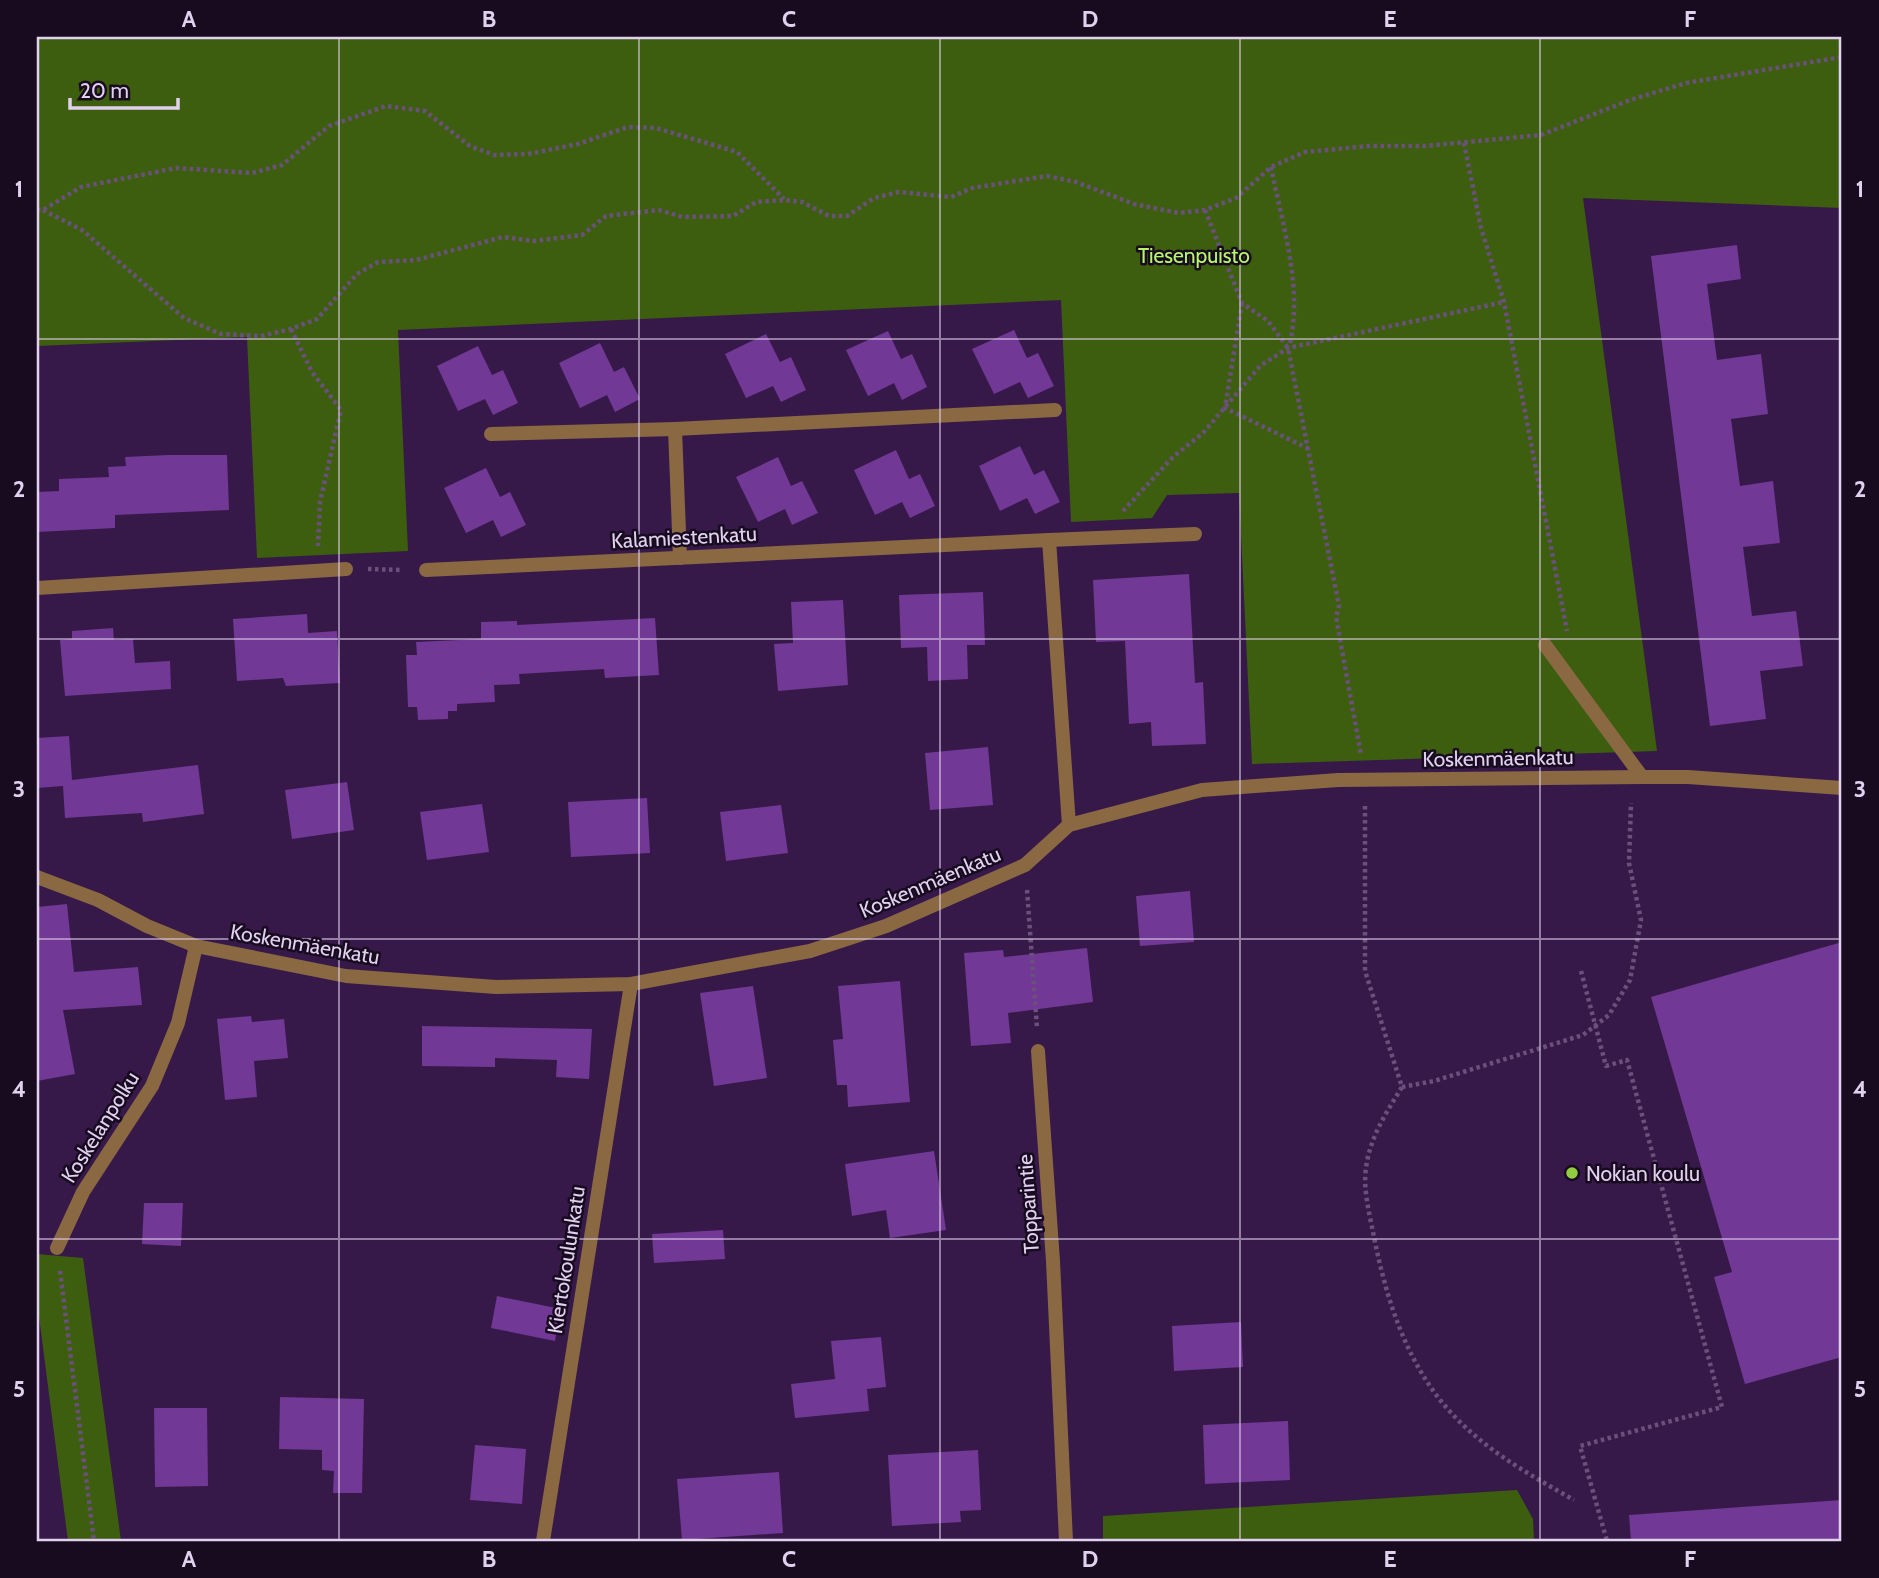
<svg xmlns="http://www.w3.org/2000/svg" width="1879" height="1578" viewBox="0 0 1879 1578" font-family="Cabin,sans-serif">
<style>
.green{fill:#3e5e0f}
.building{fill:#713895}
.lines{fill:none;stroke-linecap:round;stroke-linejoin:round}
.path{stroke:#6a517b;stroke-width:4.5;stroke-dasharray:3.5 3.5;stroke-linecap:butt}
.lane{stroke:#896842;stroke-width:14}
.street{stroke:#896842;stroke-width:14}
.grid{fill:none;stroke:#e1d1ef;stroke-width:2;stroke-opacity:0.55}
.poi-dot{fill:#90cd40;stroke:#180b20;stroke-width:2.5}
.labels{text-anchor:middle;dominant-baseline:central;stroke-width:5;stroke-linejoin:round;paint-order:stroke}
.park-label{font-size:21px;fill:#b6f66b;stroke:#180b20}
.street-label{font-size:21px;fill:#e1d1ef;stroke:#180b20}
.poi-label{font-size:21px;fill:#e1d1ef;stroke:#180b20;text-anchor:start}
.neatline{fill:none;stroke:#e1d1ef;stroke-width:2.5}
.grid-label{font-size:23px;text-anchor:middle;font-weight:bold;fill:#e1d1ef}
</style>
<rect width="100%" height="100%" fill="#361949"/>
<g class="green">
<path d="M37,37H1842V208L1583,198L1657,751L1252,764L1239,493L1167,495L1152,518L1071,522L1061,300L398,330L408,551L257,558L247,337L37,346Z"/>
<path d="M37,1254L83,1258L121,1541H68L37,1301Z"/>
<path d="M1517,1490L1533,1519L1534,1541H1103V1516Z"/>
</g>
<g class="building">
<path d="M1737,245L1741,279L1707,284L1717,360L1761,354L1768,414L1731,419L1740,486L1773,481L1780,543L1743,547L1752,616L1796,611L1803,666L1760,671L1766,719L1710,726L1651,256Z"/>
<path d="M1014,330L1027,358L1038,353L1054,386L1028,398L1020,382L994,394L972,349Z"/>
<path d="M888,331L901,359L912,354L927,387L902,400L894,383L868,396L846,350Z"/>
<path d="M766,334L780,362L791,357L806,390L781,402L773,386L746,398L725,354Z"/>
<path d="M600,343L614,372L624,367L640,399L615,412L607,395L580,408L559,363Z"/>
<path d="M478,346L492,375L503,370L518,403L493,415L485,399L458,411L437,366Z"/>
<path d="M1020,446L1034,475L1044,470L1060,502L1035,514L1027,498L1000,511L979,466Z"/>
<path d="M896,450L909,479L920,474L935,506L910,518L902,502L875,515L854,470Z"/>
<path d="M168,455H227L229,510L115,515V528L37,532V492L59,491V479L109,477L108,467L126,466L125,457Z"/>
<path d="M778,457L791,486L802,481L818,513L792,525L785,509L758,522L736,477Z"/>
<path d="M486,468L500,497L510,492L526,525L501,537L493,520L466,533L444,488Z"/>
<path d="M1189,574L1195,683L1203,682L1206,744L1152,746L1151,722L1129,724L1125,641L1096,642L1093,580Z"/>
<path d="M983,592L985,645H967L968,679L928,681L927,647L901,648L899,595Z"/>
<path d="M843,600L848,685L778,691L774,644L793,643L791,602Z"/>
<path d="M307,614L308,633L337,631L340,683L286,686L283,678L237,681L233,619Z"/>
<path d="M655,618L659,675L605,678L604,669L519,674L520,684L494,685L495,702L457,704V711H448V719L418,720L417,707H408L406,655H417L416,642L481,639V622L517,621V625Z"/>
<path d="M113,628L114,640L133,639L135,663L170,661L171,689L65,696L60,640L72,639V631Z"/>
<path d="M69,736L72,780L198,765L204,814L143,822L142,813L65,818L63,786L37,788V738Z"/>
<path d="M988,747L993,805L930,810L925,753Z"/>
<path d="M347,782L354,830L292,839L285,790Z"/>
<path d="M647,798L650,853L571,857L568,802Z"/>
<path d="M482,804L489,852L427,860L420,812Z"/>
<path d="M781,805L788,853L726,861L720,812Z"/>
<path d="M1190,891L1194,942L1140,946L1136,896Z"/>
<path d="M67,904L74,972L138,967L142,1005L63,1010L75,1074L37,1081V907Z"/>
<path d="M1842,942V1357L1745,1384L1714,1277L1732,1272L1651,997Z"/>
<path d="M1087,948L1093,1002L1008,1013L1011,1043L971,1046L964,953L1003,950L1004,957Z"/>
<path d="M900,981L910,1102L848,1107L847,1085H837L833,1040L843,1039L838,986Z"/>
<path d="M753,986L767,1078L714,1086L700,993Z"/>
<path d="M251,1016L252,1022L284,1019L288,1058L254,1061L257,1097L225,1100L217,1019Z"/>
<path d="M422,1026L592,1029L589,1079L556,1077L557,1060L495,1058V1067L422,1066Z"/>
<path d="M934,1151L946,1230L890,1238L886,1210L852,1216L845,1164Z"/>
<path d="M144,1203H183L181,1246L142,1244Z"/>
<path d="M723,1230L725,1259L654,1263L652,1234Z"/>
<path d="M497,1296L561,1309L555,1341L491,1328Z"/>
<path d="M1241,1322L1243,1367L1174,1371L1172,1326Z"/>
<path d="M881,1337L886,1387L867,1389L869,1411L795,1418L791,1384L835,1379L831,1341Z"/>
<path d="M280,1397L364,1399L362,1493H333L334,1471L322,1470V1450L279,1449Z"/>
<path d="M154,1408H207L208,1486L155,1487Z"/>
<path d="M1288,1421L1290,1480L1205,1484L1203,1425Z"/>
<path d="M475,1445L526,1449L522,1504L470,1500Z"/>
<path d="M978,1450L981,1510L960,1511L961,1522L892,1526L888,1455Z"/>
<path d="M779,1472L783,1533L682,1540L677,1479Z"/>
<path d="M1842,1500V1541H1631L1629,1515Z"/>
</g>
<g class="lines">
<g class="path">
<path d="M1464,143L1481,228L1504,302L1567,631"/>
<path d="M1271,167C1282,224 1304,289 1289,347"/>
<path d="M37,210H43L81,187L176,168L252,173L282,165L329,126L386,106L425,111L470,146L494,155L528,154L578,144L628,127L656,128L737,152L784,199"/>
<path d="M43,210L82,230L184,318L221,334L261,336L291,329L317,319L357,274L378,262L416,260L503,237L534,241L582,235L606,216L659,210L682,217L733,216L756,202L785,200L802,202L829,216H847L874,198L899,192L951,197L972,188L1047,176L1076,182L1134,204L1179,213L1205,210L1236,198L1271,167L1305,152L1369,146H1424L1541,135L1630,100L1686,83L1842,57"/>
<path d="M1205,210L1242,303L1268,321L1288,348L1339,606L1336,617L1361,755"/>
<path d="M1242,303L1225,408L1309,449"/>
<path d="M291,329L312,372L341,410L320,502L318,546"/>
<path d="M1123,511L1173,457L1203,433L1260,366L1288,348L1504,302"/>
<path d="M368,569L402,570"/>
<path d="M1365,806V971L1402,1087C1386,1113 1370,1137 1366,1168C1363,1188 1369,1212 1373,1232C1386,1299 1407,1368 1456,1418C1490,1453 1532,1476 1574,1500"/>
<path d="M1027,890L1037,1028"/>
<path d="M1581,971L1606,1066L1627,1060L1722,1407L1580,1446L1607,1541"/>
<path d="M1402,1087L1434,1081L1583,1035L1609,1015L1630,980L1641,920L1629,863L1631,803"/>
<path d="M60,1271L94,1541"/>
</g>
<g class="lane">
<path d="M675,429L1055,410"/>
<path d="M491,434L675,429L680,558"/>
<path d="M1049,540L1195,534"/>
<path d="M1545,645L1642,777"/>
<path d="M1038,1051L1053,1261"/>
</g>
<g class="street">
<path d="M426,570L1049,540L1069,825"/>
<path d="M37,588L346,569"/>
<path d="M37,877L98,900L147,926L196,946L346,976L496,987L631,984L810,951L886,926L1025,865L1069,825L1202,790L1338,780L1642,777H1688L1842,788"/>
<path d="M57,1248L83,1192L152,1086L178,1023L196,946"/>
<path d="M1053,1261L1066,1541"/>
<path d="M543,1541L631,984"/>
</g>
</g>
<path class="grid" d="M339,37V1541M639,37V1541M940,37V1541M1240,37V1541M1540,37V1541M37,339H1842M37,639H1842M37,939H1842M37,1239H1842"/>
<circle class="poi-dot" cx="1572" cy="1173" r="7"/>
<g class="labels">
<g class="park-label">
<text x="1194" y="255">Tiesenpuisto</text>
</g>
<g class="street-label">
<text transform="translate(684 537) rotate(-3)">Kalamiestenkatu</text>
<text transform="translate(1498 758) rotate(-1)">Koskenmäenkatu</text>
<text transform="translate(930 882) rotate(-23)">Koskenmäenkatu</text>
<text transform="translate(305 944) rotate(10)">Koskenmäenkatu</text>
<text transform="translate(100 1127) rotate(-58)">Koskelanpolku</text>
<text transform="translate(1028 1204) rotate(-94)">Topparintie</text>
<text transform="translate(566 1260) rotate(-81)">Kiertokoulunkatu</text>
</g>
<g class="poi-label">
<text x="1586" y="1173">Nokian koulu</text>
</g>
</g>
<rect width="1879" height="1578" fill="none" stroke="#180b20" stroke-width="77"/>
<path d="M70 98v10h108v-10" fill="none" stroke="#e1d1ef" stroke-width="3.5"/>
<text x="80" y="98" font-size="21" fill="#e1d1ef" stroke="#180b20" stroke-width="5" paint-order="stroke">20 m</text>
<rect x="38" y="38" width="1802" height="1502" class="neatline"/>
<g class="grid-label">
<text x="189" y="27">A</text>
<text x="489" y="27">B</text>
<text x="789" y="27">C</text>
<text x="1090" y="27">D</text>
<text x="1390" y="27">E</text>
<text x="1690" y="27">F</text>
<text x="19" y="197">1</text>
<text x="1860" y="197">1</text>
<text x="19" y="497">2</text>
<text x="1860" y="497">2</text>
<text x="19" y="797">3</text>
<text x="1860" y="797">3</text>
<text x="19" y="1097">4</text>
<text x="1860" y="1097">4</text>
<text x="19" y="1397">5</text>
<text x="1860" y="1397">5</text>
<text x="189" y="1567">A</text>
<text x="489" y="1567">B</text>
<text x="789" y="1567">C</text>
<text x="1090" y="1567">D</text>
<text x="1390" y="1567">E</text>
<text x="1690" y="1567">F</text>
</g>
</svg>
